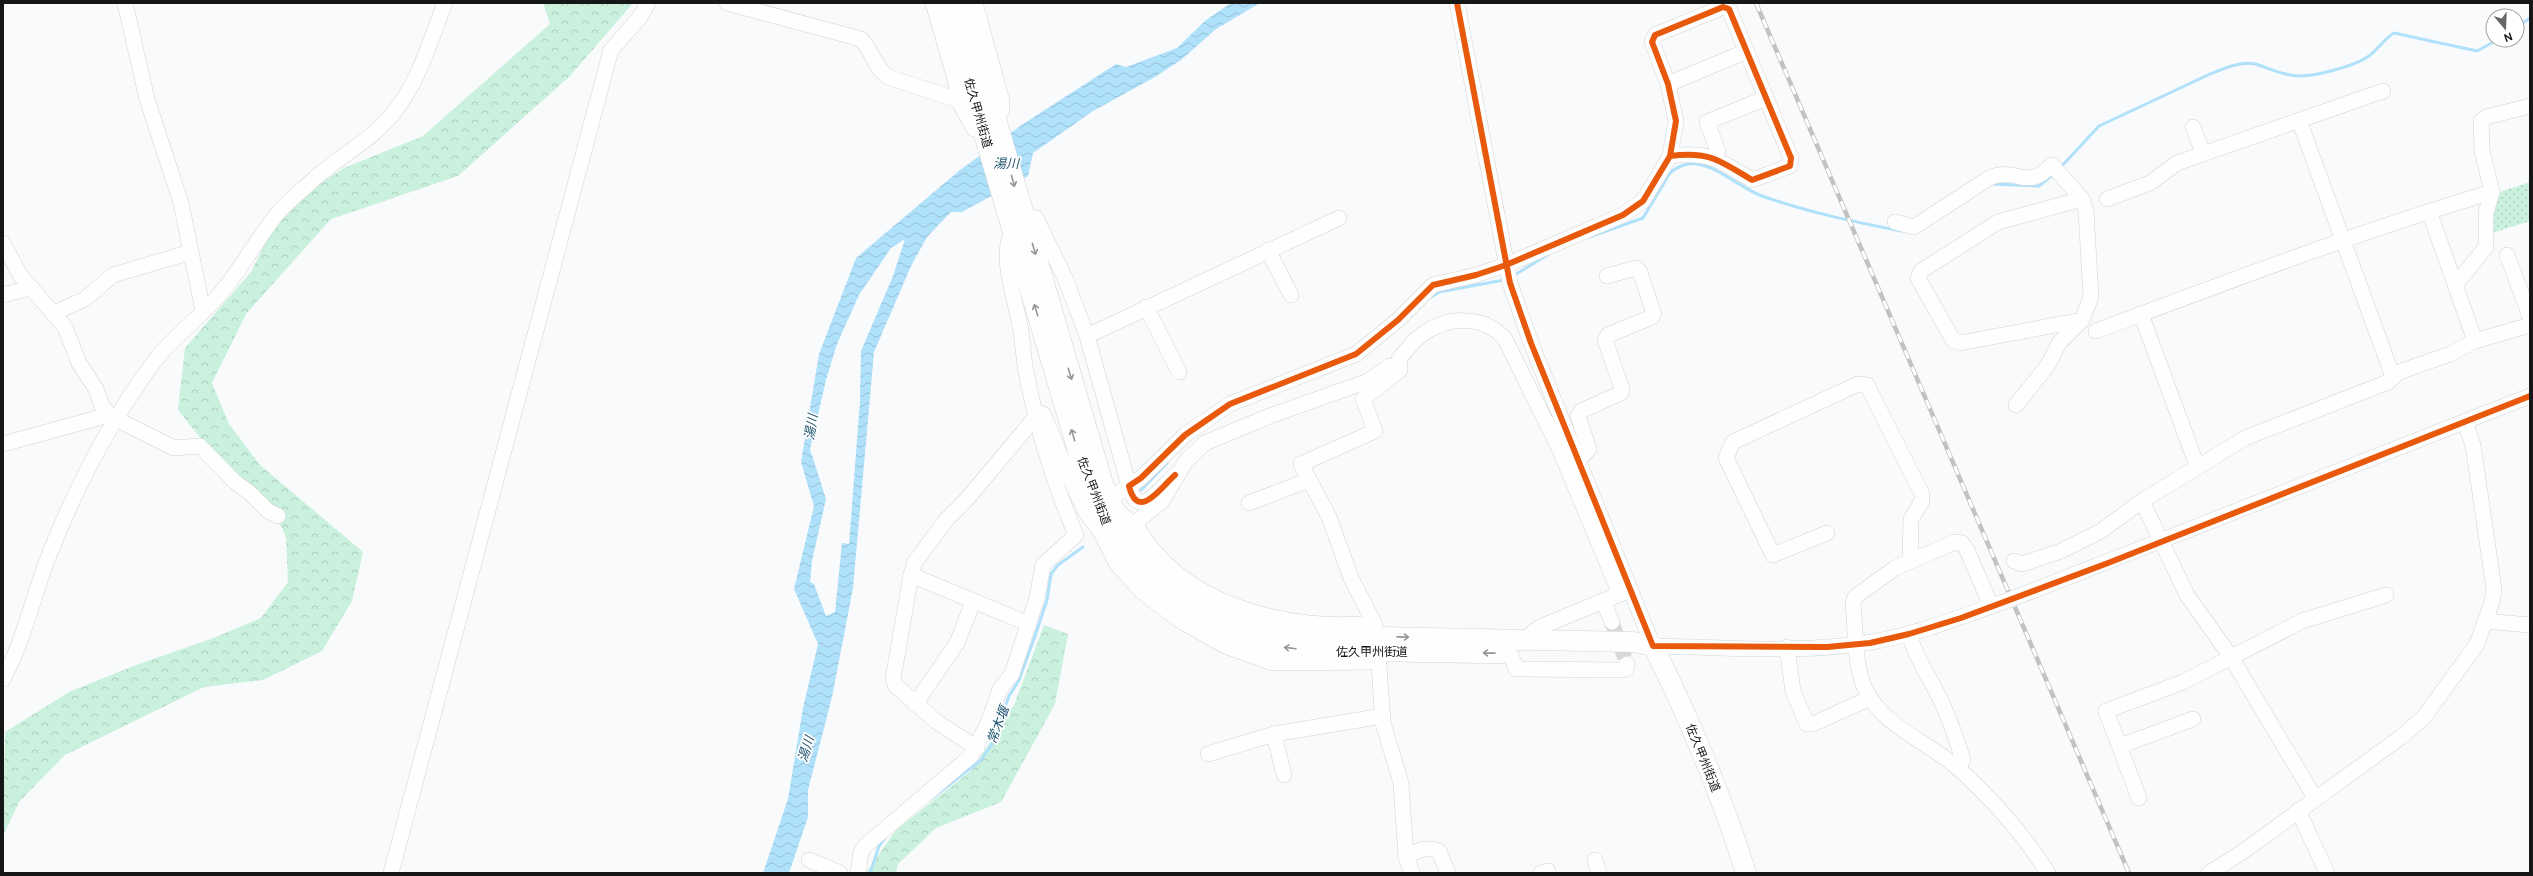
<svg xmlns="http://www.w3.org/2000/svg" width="2533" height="876" viewBox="0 0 2533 876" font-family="'DM Sans','Noto Sans JP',sans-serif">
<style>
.forest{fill:url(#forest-crowns)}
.park{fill:url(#park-dots)}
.water{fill:url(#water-waves);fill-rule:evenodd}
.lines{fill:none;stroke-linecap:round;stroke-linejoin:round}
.stream{stroke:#b0e1fb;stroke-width:3}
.minor-tunnel{stroke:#d7d8d9;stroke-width:15;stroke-dasharray:15 8;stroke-linecap:butt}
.minor-casing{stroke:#d2d3d4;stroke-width:16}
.major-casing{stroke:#d2d3d4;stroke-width:21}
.minor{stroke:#fefefe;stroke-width:15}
.major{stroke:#fefefe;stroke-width:20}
.rail-casing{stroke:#c2c2c2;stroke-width:4.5}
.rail{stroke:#fff;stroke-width:3;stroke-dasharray:9;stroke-linecap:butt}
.minor-bridge-casing{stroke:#d2d3d4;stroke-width:16;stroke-linecap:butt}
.minor-bridge{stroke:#fefefe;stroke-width:15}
.cycleway-casing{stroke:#fff;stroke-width:8}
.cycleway{stroke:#e8590c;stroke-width:6}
.oneway{stroke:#959696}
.labels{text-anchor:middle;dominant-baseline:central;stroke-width:3.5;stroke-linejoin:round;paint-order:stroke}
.street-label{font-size:12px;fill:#151616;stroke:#fff}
.water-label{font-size:13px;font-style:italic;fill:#215771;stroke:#fff}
</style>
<defs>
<pattern id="forest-crowns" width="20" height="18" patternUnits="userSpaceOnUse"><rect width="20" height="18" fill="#caf0de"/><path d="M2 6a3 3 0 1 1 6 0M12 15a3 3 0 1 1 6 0" fill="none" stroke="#adcdbe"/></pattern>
<pattern id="park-dots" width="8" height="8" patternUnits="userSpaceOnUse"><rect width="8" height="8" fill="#caf0de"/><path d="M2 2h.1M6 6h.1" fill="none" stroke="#adcdbe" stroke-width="1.8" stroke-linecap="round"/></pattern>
<pattern id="water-waves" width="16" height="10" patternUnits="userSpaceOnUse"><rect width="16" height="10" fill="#b0e1fb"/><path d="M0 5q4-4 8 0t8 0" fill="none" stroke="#96c0d6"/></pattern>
</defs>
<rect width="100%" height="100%" fill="#f9fafb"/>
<g class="forest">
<path d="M543,3H633L570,76L458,176L331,219L246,314L212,383L229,424L260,465L363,552L352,601L322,651L263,680L204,687L65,755L19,802L3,836L5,732L71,691L139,664L211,639L261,618L288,582L286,538L282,527L247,496L178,410L185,348L251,272L269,235L305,194L344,168L423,136L550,24Z"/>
<path d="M1044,625L1068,634L1055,704L1001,802L936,828L898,864L896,873H866L896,830L972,770L1014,705Z"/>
</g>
<path class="park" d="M2530,182V221L2492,233L2494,203L2500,192Z"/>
<path class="water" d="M1231,3H1260L1216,29L1181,60L1155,77L1093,111L1033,153L1028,176L962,212H951L927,237L911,266L874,352L853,588L832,697L808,790V817L789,873H763L788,799L803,708L818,644L794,589L814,506L801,462L819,354L856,258L960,170L1023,124L1116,64L1126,67L1177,48L1206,20ZM905,239L893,276L861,351L860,401L849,544L842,543L835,612L826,616L814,584L810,582L812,561L826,499L810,449L826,380L837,344L859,295L891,248Z"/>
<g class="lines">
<g class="stream">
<path d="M2517,27L2530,18"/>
<path d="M2060,168L2099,126L2210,74C2223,69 2240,61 2255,64C2270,68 2283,76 2299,76C2317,76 2355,66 2369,56C2378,49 2384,39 2394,33L2477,51L2497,40"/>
<path d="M1993,184L2039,186L2054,174"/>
<path d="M1589,237L1643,218L1670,173C1676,167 1688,162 1697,164C1721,168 1740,188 1762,196C1807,212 1855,222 1901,231"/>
<path d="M1513,276L1549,254"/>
<path d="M1431,297L1439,292L1504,280"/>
<path d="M1141,490L1167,463"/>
<path d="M931,799L981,760L992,744L1009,696L1019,680L1035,636L1047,600L1051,574L1058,565L1083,547"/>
<path d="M870,873L879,846L885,838"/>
</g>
<path class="minor-tunnel" d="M1612,622L1627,664"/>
<defs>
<g id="minor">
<path d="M125,3L147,99L181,203L203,311"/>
<path d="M727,3L861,39C872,51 875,68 888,77L958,100L974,129H982"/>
<path d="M933,3L955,79L958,100"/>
<path d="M975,3L1002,101V110L996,120"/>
<path d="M1457,3L1510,283L1531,343L1653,646C1725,647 1801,654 1872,642C1918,634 1960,617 2003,602"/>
<path d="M1668,84L1747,51"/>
<path d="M2299,120L2393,377"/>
<path d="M2193,127L2203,153"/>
<path d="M1716,159L1718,151L1707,122L1766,98"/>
<path d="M2082,199L2086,211L2091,297L2082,320L1960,343L1953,340L1918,278L1921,271L1998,222Z"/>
<path d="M2107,199L2150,183L2177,163L2383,91"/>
<path d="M2429,211L2475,341"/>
<path d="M1024,217L1036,218L1065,278L1087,336L1339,218"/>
<path d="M1895,222L1914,227L1989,178C2017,166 2026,192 2052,165L2082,199"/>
<path d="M3,243L20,275L65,327L79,363L96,389L102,406L112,417"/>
<path d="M1268,250L1291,295"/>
<path d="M2507,255L2530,316"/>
<path d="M2455,285L2486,247V213L2492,192L2482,150L2481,121L2486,117L2530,106"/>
<path d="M3,295L30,288"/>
<path d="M1146,307L1179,372"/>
<path d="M54,313L85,299L113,275L191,252"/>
<path d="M2141,314L2197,466"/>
<path d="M2096,331C2227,282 2358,232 2492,192"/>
<path d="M1087,336L1129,486L1116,495"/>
<path d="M2016,405L2048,365L2059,343L2082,320"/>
<path d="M3,444L105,416L112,417L174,448L200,446L235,482L250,493L268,511L278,516"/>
<path d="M1577,461L1589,449L1578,416L1581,411L1621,393L1622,389L1605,340L1608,335L1652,317L1654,314L1640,272L1636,268L1607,276"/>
<path d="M1175,475C1162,486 1138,523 1129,486L1141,478L1185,435L1230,404L1356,354L1398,320L1433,285L1476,275L1506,265L1623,215L1643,201L1670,156L1676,121L1668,84L1652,42L1655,35L1723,7L1729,9L1791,158L1790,166L1752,180C1719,160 1709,151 1670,156"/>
<path d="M2142,501L2187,595L2231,657L2315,798"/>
<path d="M1249,503L1309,480"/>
<path d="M1117,510L1131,523H1135L1162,501L1186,461L1205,443L1270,416L1368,381L1390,366"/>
<path d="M1135,523C1179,605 1287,632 1374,623"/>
<path d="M1827,533L1773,555L1726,458L1733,442L1858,384L1867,385L1922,494V501L1911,519L1910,561"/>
<path d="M2014,561L2022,564L2061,551L2101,531L2142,501L2245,438L2388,382L2399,372L2450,354L2475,341L2530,325"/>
<path d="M911,575L1029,624"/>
<path d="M2022,595L2530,396"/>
<path d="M1603,601L1612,622"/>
<path d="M1991,606L1967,550L1962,543L1955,542L1895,568L1855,597L1853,604C1856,632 1854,666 1866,691C1884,727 1930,743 1959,769C1992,799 2024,835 2048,873"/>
<path d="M2485,621L2530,625"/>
<path d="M1909,634C1915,656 1927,673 1937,693C1948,714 1956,737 1963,760L1959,768"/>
<path d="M1532,640V633L1540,627L1620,594"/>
<path d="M1787,647L1793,691L1807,724H1813L1870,698"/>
<path d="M1510,653L1516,669L1619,670L1626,669L1627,664"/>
<path d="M3,679C23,643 32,601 46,563C73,493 109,423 153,363C172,337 199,319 219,295C241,270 256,240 277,214C287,202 301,191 313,180C339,156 373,140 395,111C420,79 430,41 445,3"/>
<path d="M915,704L957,643L973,602"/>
<path d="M1274,734L1284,775"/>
<path d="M2120,746L2193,719"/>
<path d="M977,748L937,722L895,685L893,679L911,575L915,562L947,519L967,499L1039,413L1043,414L1076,492L1087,514L1100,531L1116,563L1141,591L1179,620L1225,646L1272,663L1378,662"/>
<path d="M1208,754L1274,734L1383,716"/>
<path d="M2139,798L2106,711L2183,682L2302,621L2386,595"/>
<path d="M2298,810L2327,873"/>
<path d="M1406,857C1418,850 1426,846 1439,851L1448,873"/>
<path d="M809,860L840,873"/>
<path d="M1595,860L1599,873"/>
<path d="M391,873L611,50L640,17L648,3"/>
<path d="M858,873L861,852L865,846L971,756L988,723L1000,689L1012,674L1037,598L1043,565L1076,535C1053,482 1037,429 1026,372C1023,356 1023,338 1019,321C1015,299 1001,259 1010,238L1015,236"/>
<path d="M1412,873L1406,857L1401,783L1383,723L1377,637L1374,623L1351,578L1329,517L1301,464L1375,431L1363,399L1400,370L1399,359C1406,351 1412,342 1420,336C1446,316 1483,314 1505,339L1559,448L1620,594L1630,590"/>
<path d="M1541,873L1548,871"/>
<path d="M2209,873L2241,853L2401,737L2424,717L2477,644L2492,602L2494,589L2473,445L2465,422"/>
</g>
<g id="major">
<path d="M945,3L1083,468C1093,494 1102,521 1117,545C1153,600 1221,639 1285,648C1318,652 1350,651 1382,651C1422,652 1463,653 1503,653"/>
<path d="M962,3L1103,484C1111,503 1119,523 1132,540C1176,604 1255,633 1330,636L1633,642L1653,646C1688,715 1723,799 1746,873"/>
</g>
</defs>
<use href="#minor" class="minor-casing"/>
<use href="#major" class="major-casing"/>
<use href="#minor" class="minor"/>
<use href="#major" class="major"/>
<defs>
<path id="rail" d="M1756,3L2129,873"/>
</defs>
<use href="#rail" class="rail-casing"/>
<use href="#rail" class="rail"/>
<defs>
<path id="minor-bridge" d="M2003,602L2022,595"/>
</defs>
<use href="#minor-bridge" class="minor-bridge-casing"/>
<use href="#minor-bridge" class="minor-bridge"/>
<defs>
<g id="cycleway">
<path d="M1457,3L1510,283L1531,343L1653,646L1827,647L1870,643L1909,634L1961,618L2108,563L2530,396"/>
<path d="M1175,475C1162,486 1138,523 1129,486L1141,478L1185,435L1230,404L1356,354L1398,320L1433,285L1476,275L1506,265L1623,215L1643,201L1670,156L1676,121L1668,84L1652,42L1655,35L1723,7L1729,9L1791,158L1790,166L1752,180C1719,160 1709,151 1670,156"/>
</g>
</defs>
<use href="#cycleway" class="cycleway-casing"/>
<use href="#cycleway" class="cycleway"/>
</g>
<defs><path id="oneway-shaft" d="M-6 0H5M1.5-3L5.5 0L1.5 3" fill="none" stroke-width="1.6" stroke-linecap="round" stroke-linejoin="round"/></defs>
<g class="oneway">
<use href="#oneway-shaft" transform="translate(1013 181) rotate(75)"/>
<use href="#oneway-shaft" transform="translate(1034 249) rotate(74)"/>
<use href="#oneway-shaft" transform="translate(1036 310) rotate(-107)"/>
<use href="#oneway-shaft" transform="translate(1070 374) rotate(73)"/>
<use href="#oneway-shaft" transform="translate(1073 435) rotate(-107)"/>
<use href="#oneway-shaft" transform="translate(1403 637) rotate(1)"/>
<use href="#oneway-shaft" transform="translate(1290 648) rotate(-173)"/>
<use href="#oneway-shaft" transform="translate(1489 653) rotate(-179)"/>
</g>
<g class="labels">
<g class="street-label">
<text transform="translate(978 113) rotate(74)">佐久甲州街道</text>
<text transform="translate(1094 491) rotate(69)">佐久甲州街道</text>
<text x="1372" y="652">佐久甲州街道</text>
<text transform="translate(1703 758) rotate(68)">佐久甲州街道</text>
</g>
<g class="water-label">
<text x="1006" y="163">湯川</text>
<text transform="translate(811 427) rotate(-81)">湯川</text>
<text transform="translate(998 725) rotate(-69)">常木堰</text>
<text transform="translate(806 749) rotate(-73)">湯川</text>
</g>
</g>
<rect width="2533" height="876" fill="none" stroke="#151616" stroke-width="8"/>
<g transform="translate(2505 28) rotate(161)"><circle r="19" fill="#ffffff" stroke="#a1a2a2"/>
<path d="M0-3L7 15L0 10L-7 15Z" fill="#656666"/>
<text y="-6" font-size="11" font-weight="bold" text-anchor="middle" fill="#151616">N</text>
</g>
</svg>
